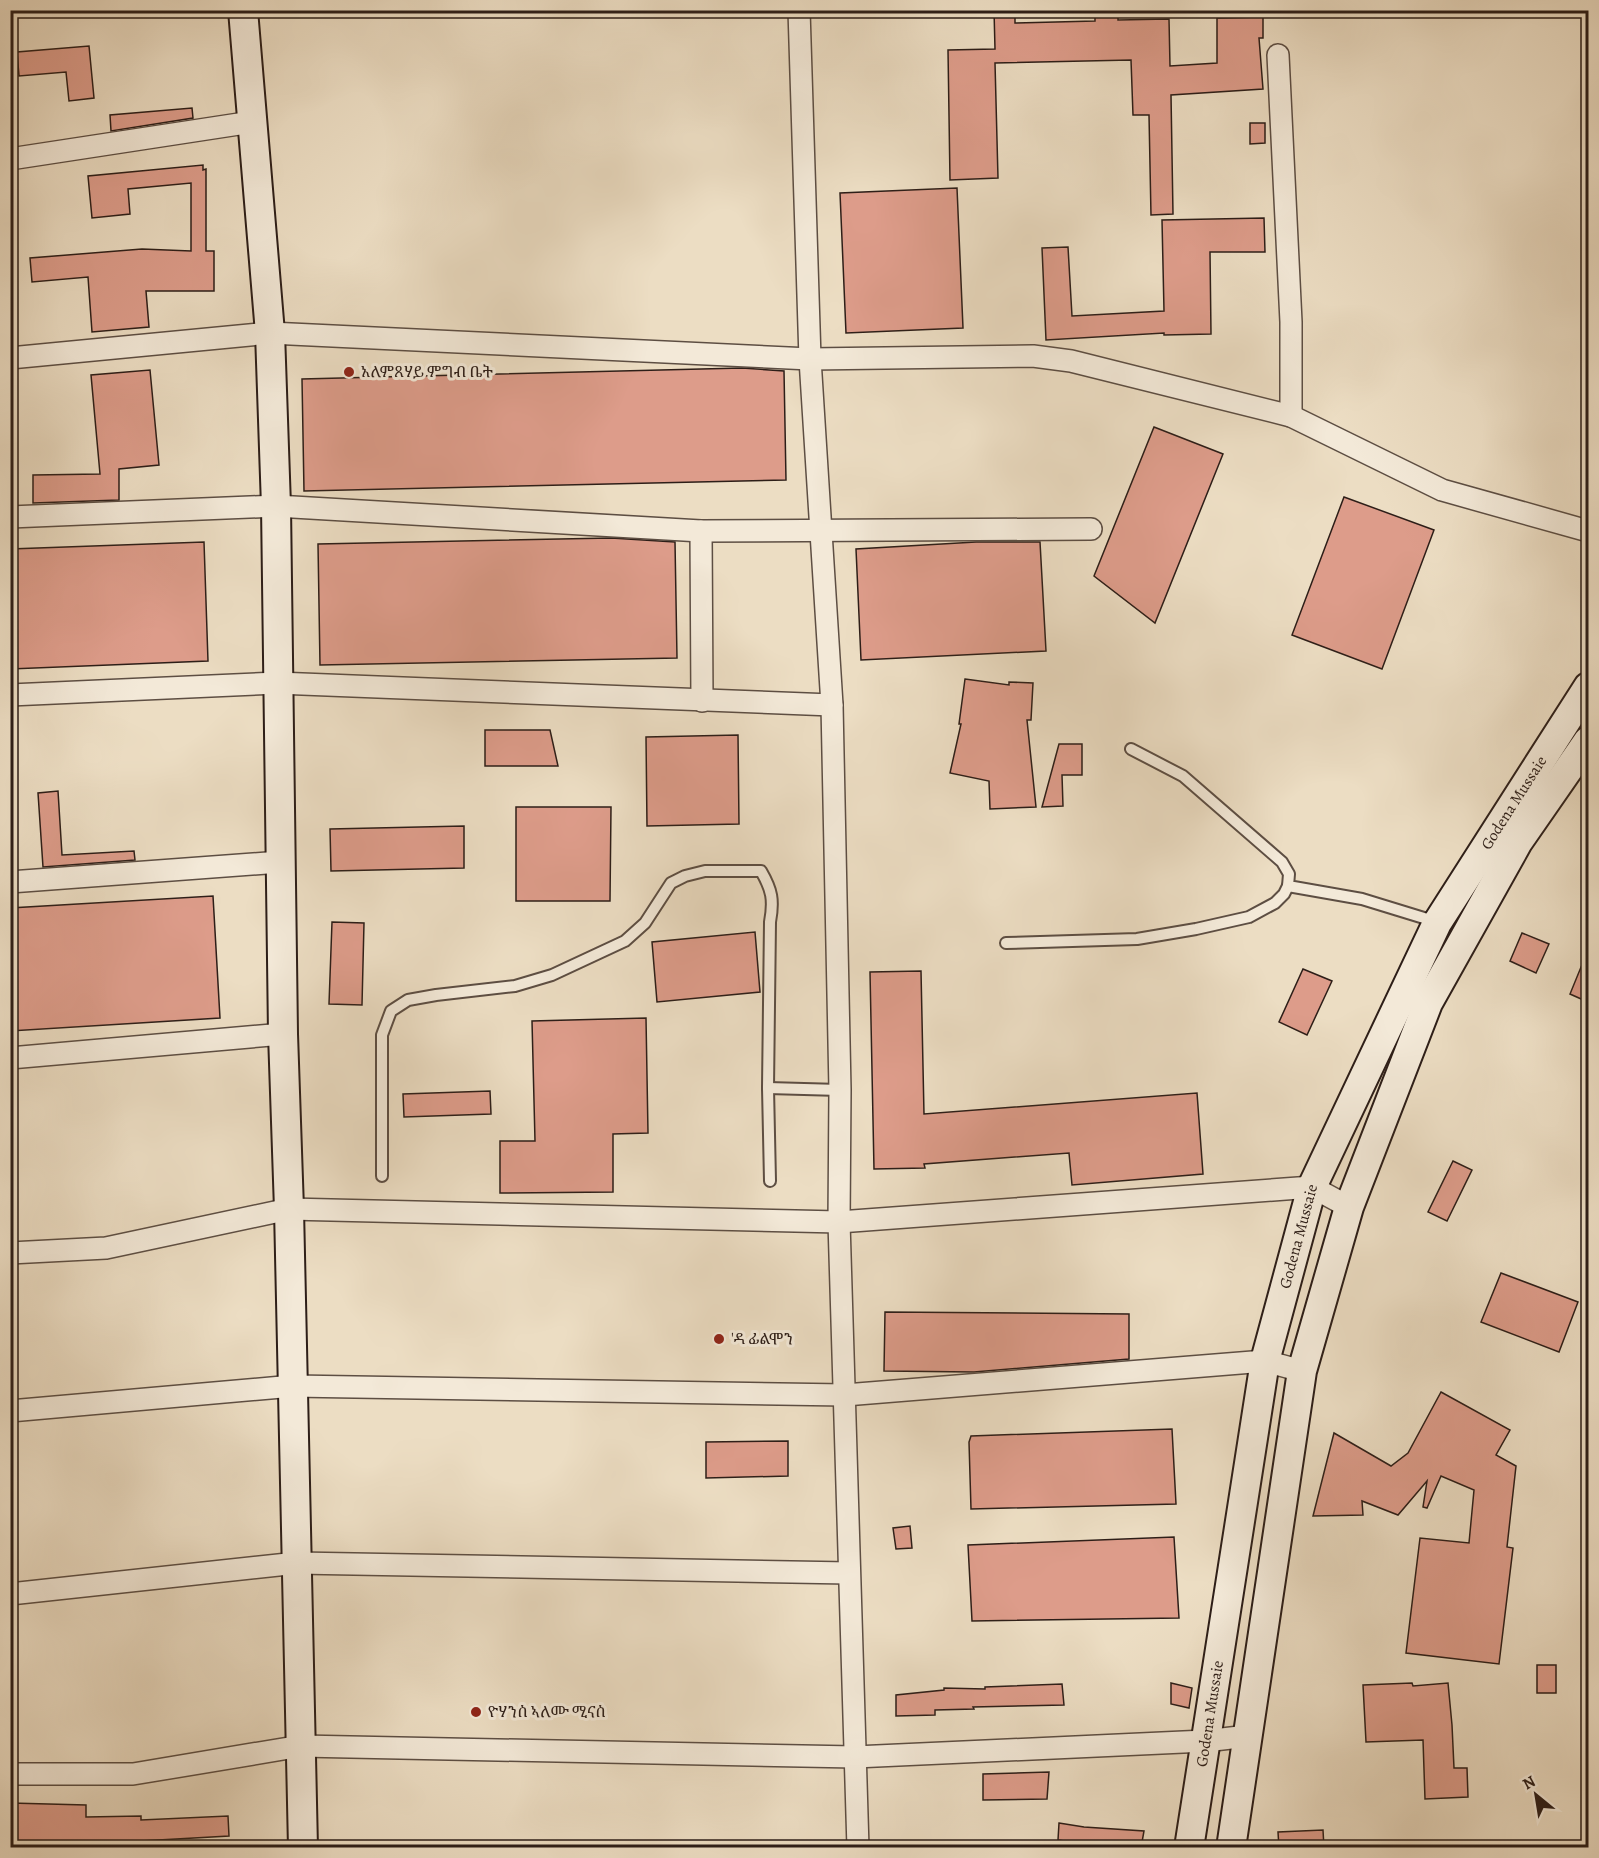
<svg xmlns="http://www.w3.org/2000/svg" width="1599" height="1858" viewBox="0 0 1599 1858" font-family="Alegreya,'Noto Serif Ethiopic',serif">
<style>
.building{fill:#dd9c8a;stroke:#2d1e18;stroke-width:1.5}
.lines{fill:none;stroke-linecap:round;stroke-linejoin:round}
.lane-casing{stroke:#5d4e43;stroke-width:14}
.street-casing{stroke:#5d4e43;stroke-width:24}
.secondary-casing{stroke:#2d1e18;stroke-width:32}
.lane{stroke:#f3e9d8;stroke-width:10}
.street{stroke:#f3e9d8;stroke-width:21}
.secondary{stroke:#f3e9d8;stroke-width:28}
.poi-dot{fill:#8f2418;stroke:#f3e9d8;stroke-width:2}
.labels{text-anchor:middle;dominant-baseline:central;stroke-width:6;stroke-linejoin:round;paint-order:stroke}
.poi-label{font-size:16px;fill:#2d1e18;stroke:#f3e9d8;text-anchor:start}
.street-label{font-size:16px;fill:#2d1e18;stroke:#f3e9d8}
</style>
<rect width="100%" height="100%" fill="#ecddc3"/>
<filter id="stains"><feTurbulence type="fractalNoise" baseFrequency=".00333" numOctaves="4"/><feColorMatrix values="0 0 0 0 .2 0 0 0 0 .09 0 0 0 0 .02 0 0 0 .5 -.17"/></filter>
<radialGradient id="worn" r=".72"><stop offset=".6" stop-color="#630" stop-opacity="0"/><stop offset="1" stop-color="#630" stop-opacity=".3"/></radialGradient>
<g class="building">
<path d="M994,10H1015V23L1095,21V10H1118V20L1169,19L1170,66L1217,63V18L1263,17V38H1259L1263,89L1171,95L1173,214L1151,215L1149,115H1133L1131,60L995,63L998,178L950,180L948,50L995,49Z"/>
<path d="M89,46L94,98L69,101L66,72L19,76L17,52Z"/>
<path d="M192,108L193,118L111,131L110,115Z"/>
<path d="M1250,123H1265V143L1250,144Z"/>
<path d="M203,165V170L206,169V251H214V291H146L149,327L92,332L88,277L32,282L30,258L142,249L191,251V183L128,189L130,214L92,218L88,176Z"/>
<path d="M957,188L963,328L846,333L840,193Z"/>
<path d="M1264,218L1265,252H1210L1211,334L1164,335V333L1046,340L1042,248L1068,247L1072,316L1164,311L1162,220Z"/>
<path d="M742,368L784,371L786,480L304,491L302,379Z"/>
<path d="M150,370L159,465L119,469V500L33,503V475L100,474L91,375Z"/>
<path d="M1154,427L1223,454L1155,623L1094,576Z"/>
<path d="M1344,497L1434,530L1382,669L1292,635Z"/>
<path d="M611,538L675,542L677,658L320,665L318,544Z"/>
<path d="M204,542L208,661L10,669V549Z"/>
<path d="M976,542H1040L1046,651L861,660L856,549Z"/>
<path d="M965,679L1009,685V682L1033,683L1031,720H1027L1036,807L990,809L989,781L950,773L961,724H959Z"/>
<path d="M485,730H550L558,766H485Z"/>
<path d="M738,735L739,824L647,826L646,737Z"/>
<path d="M1059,744H1082V775H1062L1063,806L1042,807Z"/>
<path d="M58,791L62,855L134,851L135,860L43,867L38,793Z"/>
<path d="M516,807H611L610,901H516Z"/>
<path d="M464,826V868L331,871L330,829Z"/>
<path d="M213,896L220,1018L10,1031V908Z"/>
<path d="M332,922L364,923L362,1005L329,1004Z"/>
<path d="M755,932L760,992L657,1002L652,942Z"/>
<path d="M1522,933L1549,944L1536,973L1510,961Z"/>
<path d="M1588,950V1002L1570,994Z"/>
<path d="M1303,969L1332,981L1307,1035L1279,1022Z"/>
<path d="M921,971L924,1114L1197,1093L1203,1174L1072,1185L1069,1153L924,1164L925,1168L874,1169L870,972Z"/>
<path d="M646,1018L648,1133L613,1134V1192L500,1193V1141H535L532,1021Z"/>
<path d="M490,1091L491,1114L404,1117L403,1094Z"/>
<path d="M1453,1161L1472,1170L1447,1221L1428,1212Z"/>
<path d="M1501,1273L1578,1302L1559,1352L1481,1322Z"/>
<path d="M885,1312L1129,1314V1359L974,1372L884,1371Z"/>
<path d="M1441,1392L1510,1430L1496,1455L1516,1466L1507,1547L1513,1548L1499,1664L1406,1653L1420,1538L1469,1543L1474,1490L1441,1476L1427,1508L1423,1507L1427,1481L1398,1515L1362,1501L1363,1515L1313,1516L1334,1433L1391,1466L1408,1453Z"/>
<path d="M1172,1429L1176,1504L971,1509L969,1442L971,1436Z"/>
<path d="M788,1441V1476L706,1478V1442Z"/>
<path d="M910,1526L912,1548L896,1549L893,1528Z"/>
<path d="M1174,1537L1179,1618L972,1621L968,1545Z"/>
<rect x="1537" y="1665" width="19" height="28"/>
<path d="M1171,1683L1192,1688L1189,1708L1171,1704Z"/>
<path d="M1412,1683L1413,1686L1448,1683L1452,1725L1454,1768H1467L1468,1797L1425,1799L1423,1740L1366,1742L1363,1685Z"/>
<path d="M1062,1684L1064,1705L973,1707L974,1709L935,1710V1715L896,1716V1695L944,1690V1688L985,1689V1687Z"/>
<path d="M1049,1772L1047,1799L983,1800V1774Z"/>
<path d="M10,1803L86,1805V1817L141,1816V1820L228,1816L229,1836L141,1841V1848H90V1844L10,1842Z"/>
<path d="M1059,1823L1084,1827L1144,1831L1141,1848H1108L1058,1840Z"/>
<path d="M1323,1830L1324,1848H1279L1278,1832Z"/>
</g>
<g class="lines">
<defs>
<g id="lane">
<path d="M1131,749L1183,776L1282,862L1289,874L1288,886L1362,899L1437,922"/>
<path d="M1006,943L1137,939L1196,929L1249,917L1275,903L1284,894L1288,886"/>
<path d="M768,1088L840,1090"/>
<path d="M382,1176V1035L391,1011L408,1000L436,995L515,986L552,975L625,941L645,923L671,883L685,876L705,871H761C772,890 774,900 770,922L768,1088L770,1181"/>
</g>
<g id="street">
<path d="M799,10L810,359L832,705L840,1090L839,1222L858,1848"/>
<path d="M1278,55L1291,322V416"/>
<path d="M10,159L252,122"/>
<path d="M10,358L270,333L810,359L1033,356L1071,361L1291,416L1442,490L1588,531"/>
<path d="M10,517L276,506L701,531L1091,529"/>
<path d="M701,531L702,701"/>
<path d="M10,695L277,683L832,705"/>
<path d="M10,882L280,862"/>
<path d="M10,1058L283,1034"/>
<path d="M10,1253L106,1248L289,1209L839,1222L1312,1187L1349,1207"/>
<path d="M10,1411L293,1386L845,1395L1265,1361L1302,1371"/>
<path d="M10,1594L297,1563L849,1573"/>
<path d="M10,1774H133L301,1746L855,1757L1205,1741L1248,1736"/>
</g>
<g id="secondary">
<path d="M243,10L270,333L276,506L283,1034L289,1209L303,1848"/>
<path id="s1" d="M1189,1848L1265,1361L1312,1187L1437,923L1588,687"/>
<path d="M1231,1848L1302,1371L1349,1207L1428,1003L1518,842L1588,741"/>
</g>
</defs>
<use href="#lane" class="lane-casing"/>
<use href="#street" class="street-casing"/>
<use href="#secondary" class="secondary-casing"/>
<use href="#lane" class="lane"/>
<use href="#street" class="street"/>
<use href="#secondary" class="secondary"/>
</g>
<g class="poi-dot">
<circle cx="349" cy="372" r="6"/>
<circle cx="719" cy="1339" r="6"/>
<circle cx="476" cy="1712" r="6"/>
</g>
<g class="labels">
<g class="poi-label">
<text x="361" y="372">አለምጸሃይ ምግብ ቤት</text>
<text x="731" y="1339">'ዳ ፊልሞን</text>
<text x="488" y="1712">ዮሃንስ ኣለሙ ሚናስ</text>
</g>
<g class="street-label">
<text stroke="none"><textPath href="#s1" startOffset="1108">Godena Mussaie</textPath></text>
<text stroke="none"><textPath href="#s1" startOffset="622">Godena Mussaie</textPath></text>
<text stroke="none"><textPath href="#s1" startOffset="136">Godena Mussaie</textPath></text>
</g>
</g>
<rect width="1599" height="1858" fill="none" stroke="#ecddc3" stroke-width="36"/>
<rect x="12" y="12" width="1575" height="1834" fill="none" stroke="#2d1e18" stroke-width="3"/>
<rect x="18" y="18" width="1563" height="1822" fill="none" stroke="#2d1e18" stroke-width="1.5"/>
<g transform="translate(1536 1795) rotate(330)" stroke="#f3e9d8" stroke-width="4.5" paint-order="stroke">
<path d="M0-4.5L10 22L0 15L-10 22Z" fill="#2d1e18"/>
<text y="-9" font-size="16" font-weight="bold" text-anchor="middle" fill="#2d1e18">N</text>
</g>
<rect width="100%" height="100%" filter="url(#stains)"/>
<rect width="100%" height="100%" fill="url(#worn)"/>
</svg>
